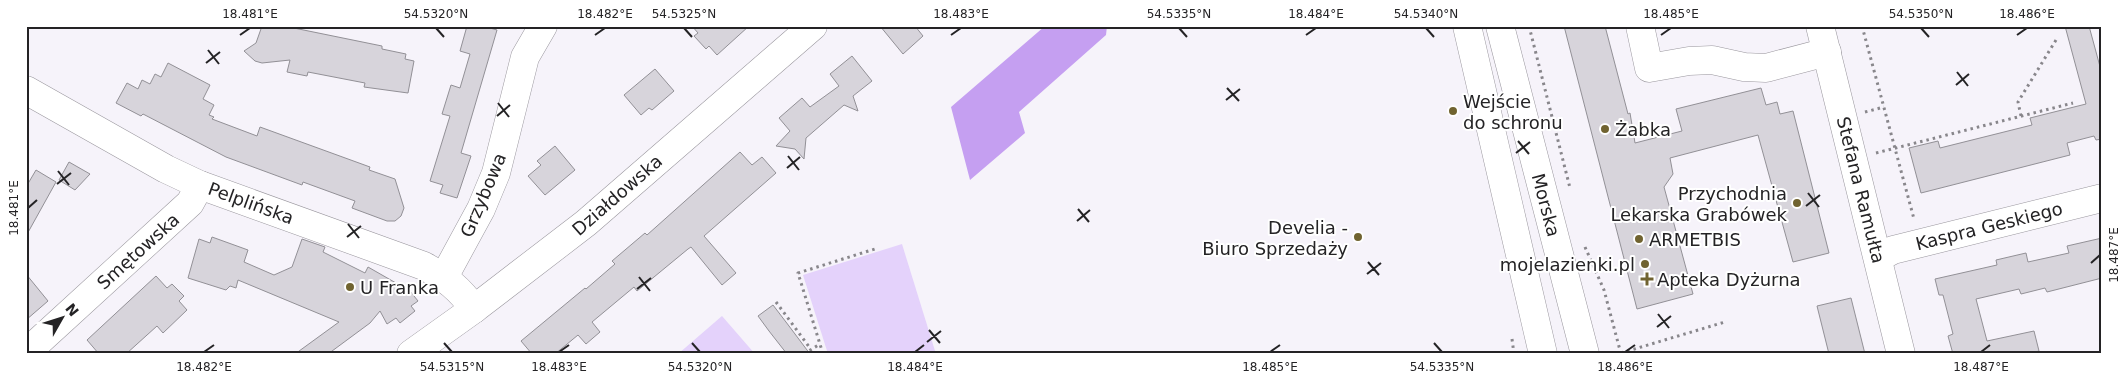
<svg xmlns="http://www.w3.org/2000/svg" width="2128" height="380" viewBox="0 0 2128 380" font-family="'DejaVu Sans',sans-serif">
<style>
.green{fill:#e4d2fb}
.forest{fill:#c59ff1}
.building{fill:#d7d4db;stroke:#929096}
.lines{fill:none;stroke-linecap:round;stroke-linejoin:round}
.minor-casing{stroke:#9a979e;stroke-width:29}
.major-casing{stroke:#9a979e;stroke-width:29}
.path{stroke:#88868b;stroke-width:3;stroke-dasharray:2.5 4;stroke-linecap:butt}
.minor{stroke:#fff;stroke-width:28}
.major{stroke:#fff;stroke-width:28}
.ticks{fill:none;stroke:#242325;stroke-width:2}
.poi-dot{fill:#706330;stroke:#fff;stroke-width:2}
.labels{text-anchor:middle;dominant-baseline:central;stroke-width:4;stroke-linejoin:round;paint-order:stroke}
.poi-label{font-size:18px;fill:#242325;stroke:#fff;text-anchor:start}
.street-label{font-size:18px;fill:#242325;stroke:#fff}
.neatline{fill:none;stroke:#242325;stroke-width:2}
.ticks-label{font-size:12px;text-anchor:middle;fill:#242325}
</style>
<rect width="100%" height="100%" fill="#f6f3fa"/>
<g class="green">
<path d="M902,244L936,354H828L803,275Z"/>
<path d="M722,316L755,354H678Z"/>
</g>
<path class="forest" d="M1045,26H1107L1106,35L1019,112L1025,133L970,180L951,107Z"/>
<g class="building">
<path d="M262,26H284L382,46V49L406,54L405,59L414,61L408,93L364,87L365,83L308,72L307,76L287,72L290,60L262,63L255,61L244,51L256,43Z"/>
<path d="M467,26H483L497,30L461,153L471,156L457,198L440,193L443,185L430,181L450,116L442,114L451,85L460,88L470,54L460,51Z"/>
<path d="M692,26H749L717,55L709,46L706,49L694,36L698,33Z"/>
<path d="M880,26H915L923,36L903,54Z"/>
<path d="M1564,26H1605L1628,114L1630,113L1635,143L1682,131L1676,109L1761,88L1766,105L1777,102L1780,114L1793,111L1829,253L1793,262L1758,135L1670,158L1673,174L1664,187L1693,294L1637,309Z"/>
<path d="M2065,26H2089L2102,74V139L2096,140L2094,136L2067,143L2070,155L1921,193L1909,148L1938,141L1940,148L2032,125L2030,118L2086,104Z"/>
<path d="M852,56L872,81L853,96L858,111L844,105L806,138L804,159L795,149L776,146L790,131L779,118L802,98L810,107L839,86L830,74Z"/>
<path d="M168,63L210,85L203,99L214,105L209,115L214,117L212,119L257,136L260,127L370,167L369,170L395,179L404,208L401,216L395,221H387L352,208L355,201L303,182L302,185L226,157L143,114L141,116L116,103L127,83L138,89L142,80L150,84L155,74L161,77Z"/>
<path d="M655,69L674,91L652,110L649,108L641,115L624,95Z"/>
<path d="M555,146L575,170L545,195L528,176L541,165L537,161Z"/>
<path d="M740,152L752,165L762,157L776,173L704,236L736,273L722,285L691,247L688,249L637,291L634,287L592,322L600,332L586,344L578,335L555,354H532L521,341L585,288L586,289L615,264L612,261L645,233L647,235Z"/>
<path d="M69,162L90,174L75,190L59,180Z"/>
<path d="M36,170L56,182L26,236V187Z"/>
<path d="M212,237L248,250L244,262L274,275L292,267L302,239L325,247L323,252L365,273L368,267L410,291L418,301L411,306L415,311L400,323L396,318L387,324L380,311L370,323L328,354H295L339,322L238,280L236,288L230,286L226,290L188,278L199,239L210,243Z"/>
<path d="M2102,238V278L2047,292L2045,288L2021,294L2019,289L1976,299L1987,341L2034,331L2039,351L2028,354H1953L1948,336L1953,334L1943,295H1939L1935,279L1997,265L1996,260L2026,253L2028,262L2069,253L2067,246Z"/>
<path d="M26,274L48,301L26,320Z"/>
<path d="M156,276L167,288L172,284L184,296L179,301L187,310L163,333L157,326L126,354H99L87,340Z"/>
<path d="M1851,298L1865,354H1829L1817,306Z"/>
<path d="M773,305L789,326L810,354H787L769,331L758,316Z"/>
</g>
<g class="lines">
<defs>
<g id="minor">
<path d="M1640,26L1649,68L1689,61L1712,60L1744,67L1766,68L1827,52"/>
<path d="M1820,26L1901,354"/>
<path d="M26,90L166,169L200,185L424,266C446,278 460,289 474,309"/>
<path d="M1878,258L1893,250L2102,198"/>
<path d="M444,277L481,209L496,173L525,57L543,26"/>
<path d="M26,353L190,203L200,185"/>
<path d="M411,354L474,309L586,223L813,26"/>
</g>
<g id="major">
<path d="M1467,26L1543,354"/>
<path d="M1500,26L1585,354"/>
</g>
</defs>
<use href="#minor" class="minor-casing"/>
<use href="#major" class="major-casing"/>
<g class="path">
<path d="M1529,26L1570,188"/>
<path d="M1862,26L1914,219"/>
<path d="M1865,112L1884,107"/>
<path d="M2021,116L2018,102L2056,40"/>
<path d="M1876,153L2073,103"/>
<path d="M1585,247L1604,290L1621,354"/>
<path d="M776,302L810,348"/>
<path d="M1512,339L1514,354"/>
<path d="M1621,353L1725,322"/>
<path d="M804,354L820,344"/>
<path d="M823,354L798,273L878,248"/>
</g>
<use href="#minor" class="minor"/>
<use href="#major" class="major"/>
</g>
<path class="ticks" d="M436,28L444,37M684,28L692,37M1179,28L1187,37M1426,28L1434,37M1921,28L1929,37M240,35L250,28M595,35L605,28M951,35L961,28M1306,35L1316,28M1661,35L1671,28M2017,35L2027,28M208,50L219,64M206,63L220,52M1957,72L1968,86M1956,85L1969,74M1227,88L1239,101M1226,100L1240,89M498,103L509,117M497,116L510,105M1518,141L1529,154M1516,153L1530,142M788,156L799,170M787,168L800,157M58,171L69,185M57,184L71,173M1808,193L1819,207M1806,206L1820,195M28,208L37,200M1078,209L1089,222M1077,221L1090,210M348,224L359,238M347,237L361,226M1368,262L1379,275M2091,263L2100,255M1367,274L1381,263M639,277L650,291M637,289L651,278M1658,314L1669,328M1657,327L1671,316M929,330L940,343M927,342L941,331M444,343L452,352M692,343L700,352M1434,343L1442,352M204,352L214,345M559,352L569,345M915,352L924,345M1270,352L1280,345M1625,352L1635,345M1981,352L1990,345"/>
<g class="poi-dot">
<circle cx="1453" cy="111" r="5"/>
<circle cx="1605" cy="129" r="5"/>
<circle cx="1797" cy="203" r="5"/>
<circle cx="1358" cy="237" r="5"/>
<circle cx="1639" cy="239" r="5"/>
<circle cx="1645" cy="264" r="5"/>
<path d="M1644.5 271.5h5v5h5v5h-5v5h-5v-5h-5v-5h5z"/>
<circle cx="350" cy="287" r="5"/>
</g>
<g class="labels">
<g class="poi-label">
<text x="1463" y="101">Wejście<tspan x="1463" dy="21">do schronu</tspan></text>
<text x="1615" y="129">Żabka</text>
<text x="1787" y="193" text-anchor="end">Przychodnia<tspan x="1787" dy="21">Lekarska Grabówek</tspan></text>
<text x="1348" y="227" text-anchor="end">Develia -<tspan x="1348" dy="21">Biuro Sprzedaży</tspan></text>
<text x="1649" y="239">ARMETBIS</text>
<text x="1635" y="264" text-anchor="end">mojelazienki.pl</text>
<text x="1657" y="279">Apteka Dyżurna</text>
<text x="360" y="287">U Franka</text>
</g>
<g class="street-label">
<text transform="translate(1861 190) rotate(76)">Stefana Ramułta</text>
<text transform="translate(483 195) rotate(-67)">Grzybowa</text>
<text transform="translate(617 195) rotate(-41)">Działdowska</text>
<text transform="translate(251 203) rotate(20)">Pelplińska</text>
<text transform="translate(1546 205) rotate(75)">Morska</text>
<text transform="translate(1989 226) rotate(-14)">Kaspra Geskiego</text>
<text transform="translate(138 251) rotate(-42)">Smętowska</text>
</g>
</g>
<rect width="2128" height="380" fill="none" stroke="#ffffff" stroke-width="55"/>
<g transform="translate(62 318) rotate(51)" stroke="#ffffff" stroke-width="4" paint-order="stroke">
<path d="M0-4L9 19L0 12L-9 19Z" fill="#242325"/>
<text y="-8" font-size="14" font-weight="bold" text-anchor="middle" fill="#242325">N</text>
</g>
<rect x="28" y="28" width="2072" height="324" class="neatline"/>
<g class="ticks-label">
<text x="250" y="18">18.481°E</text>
<text x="436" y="18">54.5320°N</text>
<text x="605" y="18">18.482°E</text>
<text x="684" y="18">54.5325°N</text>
<text x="961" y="18">18.483°E</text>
<text x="1179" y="18">54.5335°N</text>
<text x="1316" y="18">18.484°E</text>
<text x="1426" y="18">54.5340°N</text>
<text x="1671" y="18">18.485°E</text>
<text x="1921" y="18">54.5350°N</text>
<text x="2027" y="18">18.486°E</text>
<text transform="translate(14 208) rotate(-90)" y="4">18.481°E</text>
<text transform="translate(2114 255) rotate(-90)" y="4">18.487°E</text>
<text x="204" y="371">18.482°E</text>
<text x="452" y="371">54.5315°N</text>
<text x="559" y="371">18.483°E</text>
<text x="700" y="371">54.5320°N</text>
<text x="915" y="371">18.484°E</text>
<text x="1270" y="371">18.485°E</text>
<text x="1442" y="371">54.5335°N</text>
<text x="1625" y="371">18.486°E</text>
<text x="1981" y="371">18.487°E</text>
</g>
</svg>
